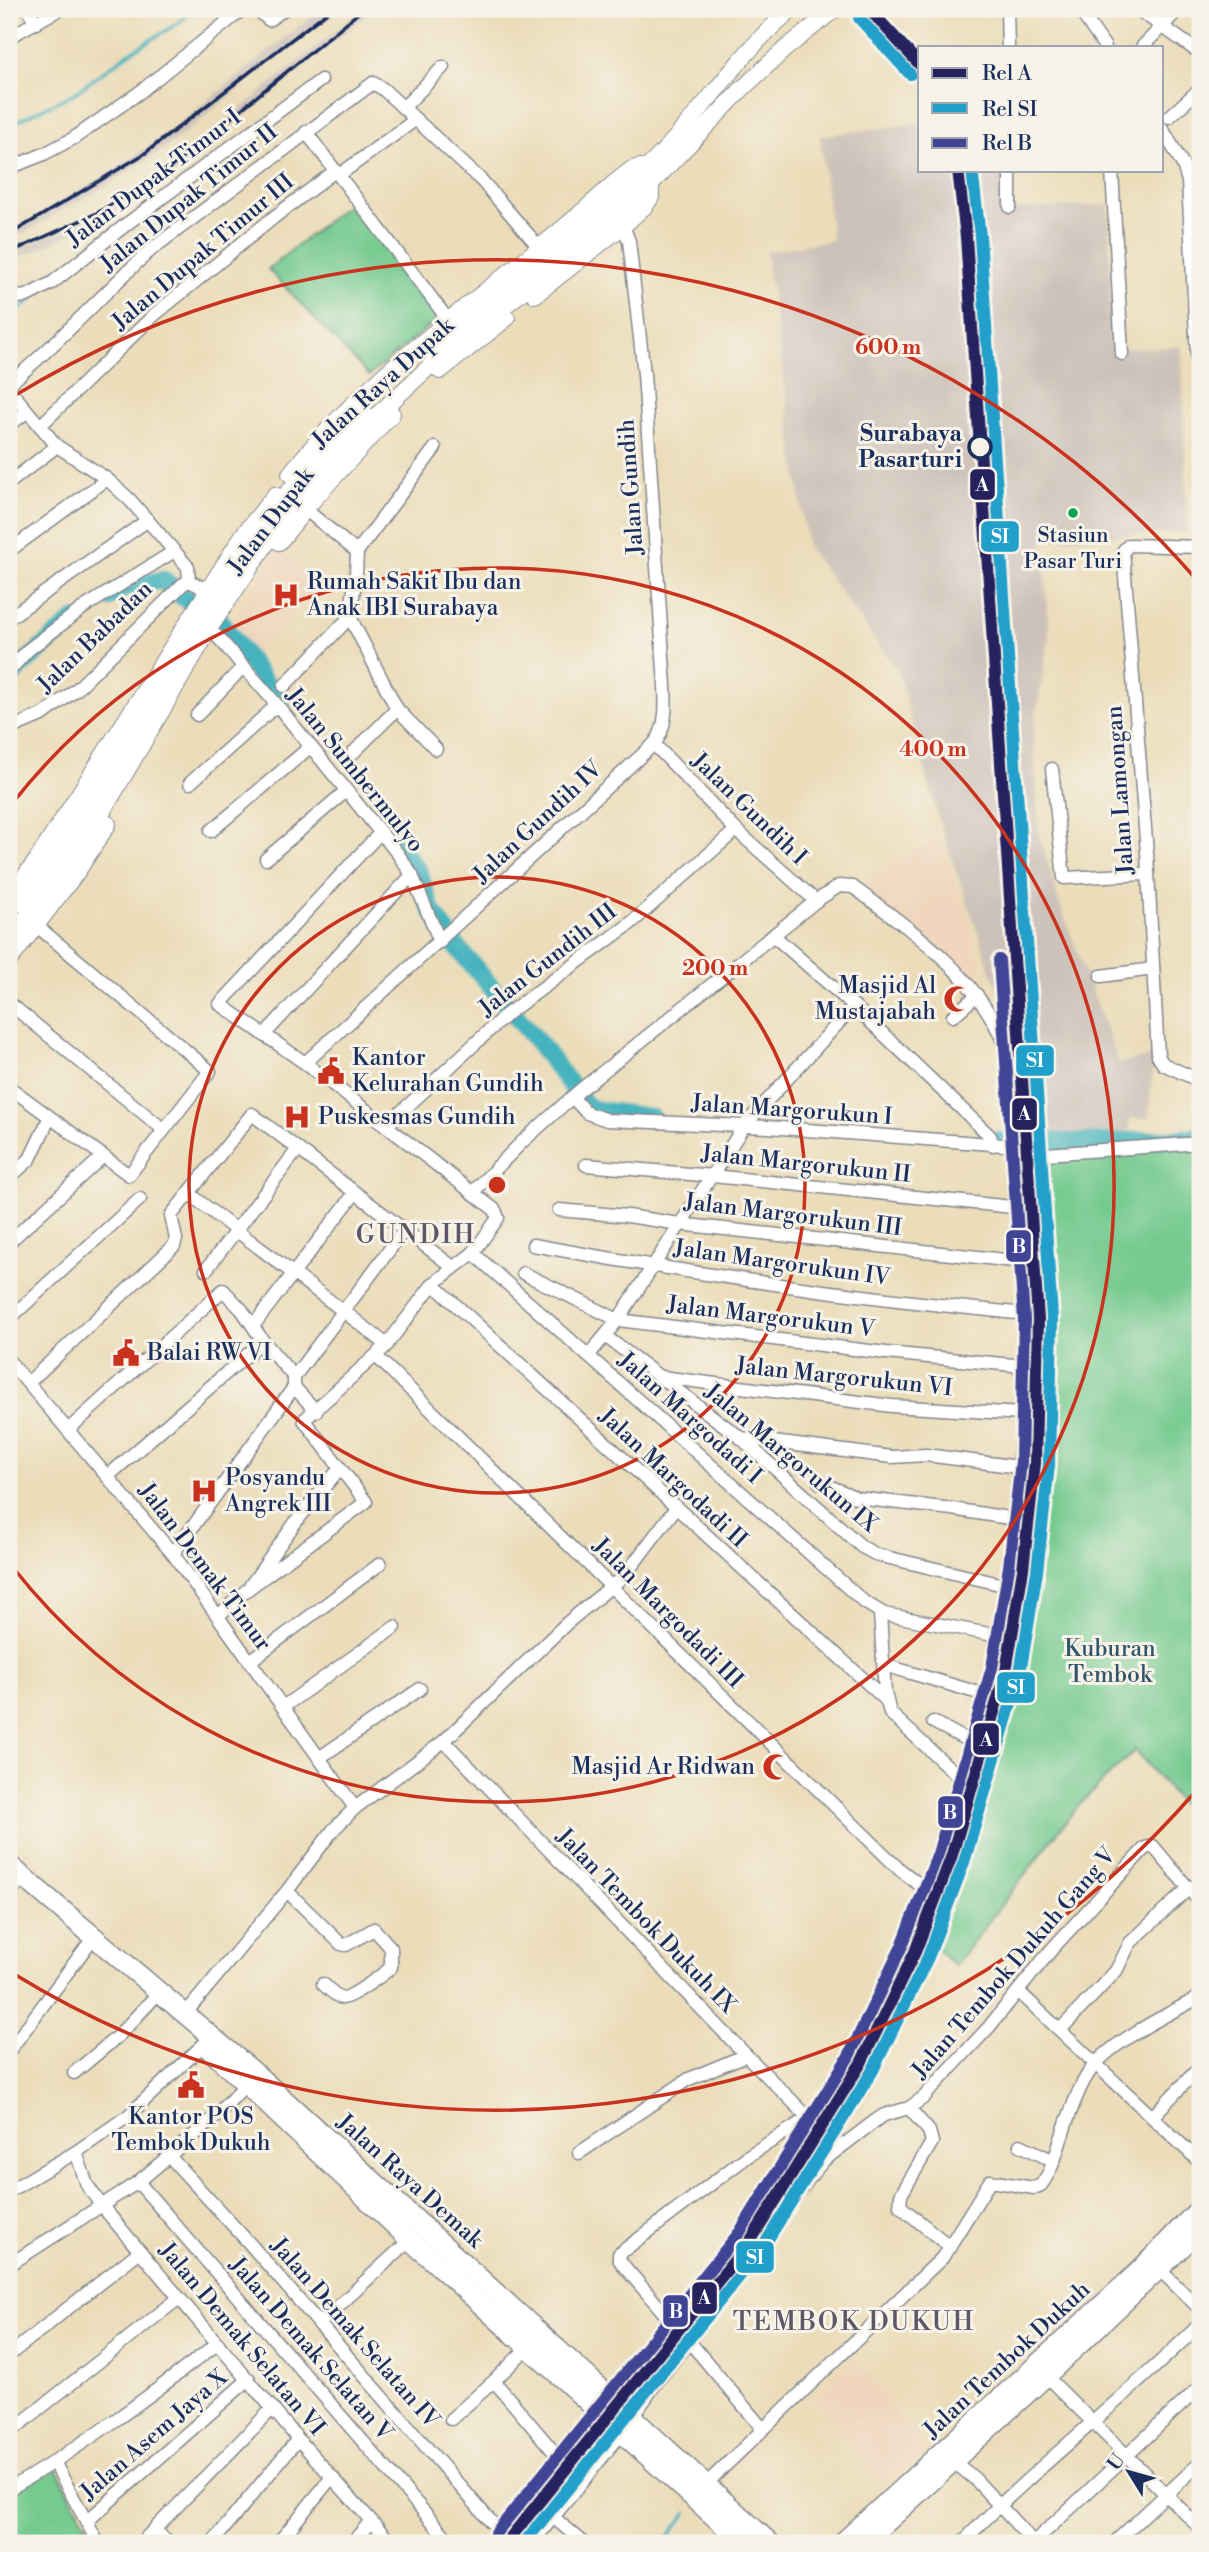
<svg xmlns="http://www.w3.org/2000/svg" width="1209" height="2552" viewBox="0 0 1209 2552" font-family="'Libre Bodoni',serif">
<style>
.built{fill:#efd6bc}
.industrial{fill:#cdc2b9}
.green{fill:#74ca8f;stroke:#487c76;stroke-width:2}
.lines{fill:none;stroke-linecap:round;stroke-linejoin:round}
.stream{stroke:#44b3be;stroke-width:3.5}
.river{stroke:#44b3be;stroke-width:19}
.minor-casing{stroke:#83868c;stroke-width:15}
.major-casing{stroke:#83868c;stroke-width:18}
.highway-casing{stroke:#83868c;stroke-width:22}
.minor{stroke:#fff;stroke-width:12}
.major{stroke:#fff;stroke-width:16}
.highway{stroke:#fff;stroke-width:19}
.rail{stroke:#1b2f5e;stroke-width:3.5}
.rail-1-casing{stroke:#f7f3e8;stroke-width:18}
.rail-2-casing{stroke:#f7f3e8;stroke-width:18}
.rail-3-casing{stroke:#f7f3e8;stroke-width:18}
.rail-1{stroke:#26225e;stroke-width:12}
.rail-2{stroke:#209fca;stroke-width:12}
.rail-3{stroke:#414495;stroke-width:12}
.ring{fill:none;stroke:#c8321e;stroke-width:3.5}
.stop-dot{fill:#f7f3e8;stroke:#1b2f5e;stroke-width:3.5}
.bus-dot{fill:#00a651;stroke:#f7f3e8;stroke-width:2.5}
.labels{text-anchor:middle;dominant-baseline:central;stroke-width:6;stroke-linejoin:round;paint-order:stroke}
.bus-label{font-size:21px;fill:#1b2f5e;stroke:#f7f3e8}
.street-label{font-size:23px;fill:#1b2f5e;stroke:#f7f3e8}
.stop-label{font-size:23px;font-weight:bold;fill:#1b2f5e;stroke:#f7f3e8;text-anchor:end}
.poi-label{font-size:23px;fill:#1b2f5e;stroke:#f7f3e8;text-anchor:start}
.park-label{font-size:23px;fill:#31566a;stroke:#f7f3e8}
.quarter-label{font-size:26px;letter-spacing:2px;fill:#5c5867;stroke:#f7f3e8}
.centre{fill:#c8321e;stroke:#f7f3e8;stroke-width:3.5}
.ring-label{font-size:21px;text-anchor:middle;font-weight:bold;fill:#c8321e;stroke:#f7f3e8;stroke-width:6;stroke-linejoin:round;paint-order:stroke}
.line-badge{stroke:#f7f3e8;stroke-width:2.5}
.badge-label{font-size:19px;text-anchor:middle;font-weight:bold;fill:#fff}
</style>
<rect width="100%" height="100%" fill="#f7f3e8"/>
<filter id="ink" filterUnits="userSpaceOnUse"><feTurbulence type="fractalNoise" baseFrequency=".0143" numOctaves="2"/><feDisplacementMap in="SourceGraphic" scale="14" xChannelSelector="R" yChannelSelector="G"/><feConvolveMatrix kernelMatrix="1 2 1 2 8 2 1 2 1" color-interpolation-filters="sRGB"/></filter>
<filter id="wash" filterUnits="userSpaceOnUse"><feTurbulence type="fractalNoise" baseFrequency=".00686" numOctaves="4" result="noise"/><feDisplacementMap in="SourceGraphic" scale="28" xChannelSelector="R" yChannelSelector="G"/><feGaussianBlur stdDeviation="1.57" result="paint"/><feColorMatrix in="noise" values="0 0 0 0 0 0 0 0 0 0 0 0 0 0 0 0 0 1.4 0 .05"/><feComposite in="paint" operator="in"/></filter>
<g filter="url(#wash)">
<rect width="100%" height="100%" fill="#ebddb9"/>
<g class="built">
<path d="M279,549L307,570L319,569L336,582L313,609L303,602L258,652L227,625Z"/>
<path d="M938,837L966,906L982,968L971,979L857,888L876,871Z"/>
<path d="M852,2356L890,2401L894,2410L926,2452L881,2484L813,2398Z"/>
</g>
<g class="industrial">
<path d="M321,9H338L172,143L108,185L9,241V232L105,176L166,134Z"/>
<path d="M362,9H373L196,157L147,194L100,221L26,255L9,260V252L97,215L158,177Z"/>
<path d="M920,123V170H1003L1005,210L1108,205L1113,349L1182,347L1187,532L1043,540L1049,637L1033,733L1039,833L1059,902L1119,1063L1153,1056L1149,1119L1130,1118V1137L1023,1140L1012,1031L941,828L898,672L807,546L766,252L832,240L820,136Z"/>
</g>
<g class="green">
<path d="M351,202L441,316L369,376L268,269Z"/>
<path d="M1199,1141L1200,1826L1135,1750L1078,1806L954,1966L931,1943L986,1787L1020,1655L1035,1571L1045,1468L1052,1322L1033,1148Z"/>
<path d="M54,2464L96,2543H9V2490Z"/>
</g>
<g class="lines">
<g class="stream">
<path d="M9,125L75,93L129,53L177,24L194,9"/>
<path d="M9,317L33,299"/>
<path d="M663,2543L687,2513"/>
</g>
<g class="river">
<path d="M109,598L125,587L164,580L179,594L220,621L281,705"/>
<path d="M9,680L20,667L75,620"/>
<path d="M394,841L418,871L431,909L457,947L533,1036L589,1109L652,1118"/>
<path d="M996,1141L1103,1143L1195,1138L1200,1134"/>
</g>
</g>
</g>
<g filter="url(#ink)">
<g class="lines">
<defs>
<g id="minor">
<path d="M28,9L36,23"/>
<path d="M256,9L269,20L284,9"/>
<path d="M1007,9L1008,47"/>
<path d="M1079,9L1105,47"/>
<path d="M1198,9L1200,11"/>
<path d="M1139,10L1200,53"/>
<path d="M9,37L60,9"/>
<path d="M1142,47L1179,9"/>
<path d="M403,108L443,67"/>
<path d="M1169,117L1200,89"/>
<path d="M1162,128L1183,165L1188,181L1200,414"/>
<path d="M306,132L449,321"/>
<path d="M9,168L44,154L74,138L140,92L243,9"/>
<path d="M1010,170V207"/>
<path d="M1112,170L1122,354"/>
<path d="M339,175L415,120"/>
<path d="M9,298L27,296L52,283L128,223L321,80"/>
<path d="M9,384C60,342 103,293 152,249L373,83L383,89L482,181L539,247"/>
<path d="M9,389L57,446L107,479L130,500L188,567L189,581"/>
<path d="M9,425L27,412"/>
<path d="M40,426L153,316L273,218L335,171"/>
<path d="M9,483L57,446"/>
<path d="M305,509L357,552"/>
<path d="M1200,547L1129,545L1123,551L1147,853L1158,1056L1163,1064L1200,1081"/>
<path d="M9,551L107,479"/>
<path d="M357,552L356,575L350,617L397,709L436,749"/>
<path d="M357,552L435,448"/>
<path d="M9,618L148,520"/>
<path d="M217,636L277,705L398,854L412,875L440,942"/>
<path d="M9,671L28,650L83,608L173,552"/>
<path d="M284,686L350,617"/>
<path d="M197,715L244,666"/>
<path d="M9,729L44,714L77,689L183,584L189,581L207,590"/>
<path d="M654,744L736,830L816,901"/>
<path d="M353,753L397,709"/>
<path d="M1052,769L1064,878L1147,874"/>
<path d="M190,783L277,705"/>
<path d="M211,831L310,747"/>
<path d="M266,859L346,791"/>
<path d="M774,936L854,1006L990,1136L993,1145"/>
<path d="M1101,976L1153,969"/>
<path d="M9,1003L164,1130"/>
<path d="M953,1016L977,995"/>
<path d="M264,1035L412,875"/>
<path d="M305,1063L654,744C667,729 666,705 665,686L644,374L629,241L623,226"/>
<path d="M9,1087L129,1175L210,1071L37,926"/>
<path d="M572,1097L587,1113L607,1120L768,1127L1017,1146"/>
<path d="M386,1126L507,1014L630,924L736,830"/>
<path d="M1018,1156L1200,1143"/>
<path d="M586,1165L713,1176L1022,1208"/>
<path d="M9,1178L30,1159L47,1123"/>
<path d="M472,1193L521,1143L579,1091L816,901L839,886L853,887C911,930 977,974 1004,1044C1010,1061 1010,1084 1012,1103C1018,1153 1022,1204 1023,1255C1023,1274 1025,1294 1026,1314C1027,1362 1023,1410 1019,1458C1006,1663 965,1861 868,2044C798,2177 712,2290 615,2404"/>
<path d="M190,1194C254,1246 322,1293 387,1345"/>
<path d="M559,1210L628,1216L679,1224L1023,1262"/>
<path d="M9,1242L100,1159"/>
<path d="M533,1245C696,1275 861,1298 1026,1314"/>
<path d="M473,1253L864,1602L884,1614L999,1636"/>
<path d="M206,1270L298,1149"/>
<path d="M523,1273L618,1320L886,1353L1024,1366"/>
<path d="M433,1284L886,1700"/>
<path d="M9,1319L140,1199"/>
<path d="M253,1326L355,1193"/>
<path d="M605,1336L741,1438L862,1547L877,1555L1008,1586"/>
<path d="M376,1356L898,1868L934,1896"/>
<path d="M588,1356L618,1320L744,1126L854,1006"/>
<path d="M9,1361L173,1554L355,1808"/>
<path d="M661,1377L892,1406L1022,1414"/>
<path d="M28,1383L174,1246L176,1239L171,1216L173,1213L252,1114L453,1267"/>
<path d="M294,1384V1377L405,1229"/>
<path d="M294,1387L316,1411"/>
<path d="M69,1429L223,1290L242,1310L263,1341L294,1377"/>
<path d="M741,1438L892,1457L926,1455L1019,1467"/>
<path d="M108,1476L263,1341"/>
<path d="M819,1482L857,1498L952,1509L1015,1519"/>
<path d="M173,1554L294,1387"/>
<path d="M248,1589L366,1502L304,1420L385,1347L433,1284L473,1253L498,1218L495,1210L305,1063L220,1004L380,833"/>
<path d="M880,1613L885,1693L890,1713L970,1787"/>
<path d="M218,1616L248,1589L295,1523L340,1468"/>
<path d="M250,1661L380,1564"/>
<path d="M884,1665L989,1696"/>
<path d="M283,1707L395,1627"/>
<path d="M933,1722L980,1747"/>
<path d="M444,1741L746,2055L820,2129"/>
<path d="M319,1758L420,1689"/>
<path d="M287,1891L341,1944L346,1945L374,1929L391,1948V1967C384,1974 351,1998 342,1998C336,1997 328,1988 323,1984"/>
<path d="M9,1894L16,1886"/>
<path d="M1018,1991L1200,2162"/>
<path d="M186,2013L287,1891L333,1830L355,1808L444,1741L567,1623L625,1575L675,1509"/>
<path d="M1060,2030L1116,1971L1130,1943L1190,1887"/>
<path d="M9,2051L87,1946"/>
<path d="M74,2073L118,2036L152,2000"/>
<path d="M909,2108L929,2131L932,2142L901,2195L900,2206L950,2247"/>
<path d="M1152,2117L1200,2067"/>
<path d="M1020,2145L1054,2161"/>
<path d="M76,2152L87,2185L101,2205L298,2439L391,2543"/>
<path d="M579,2153L689,2079L746,2055"/>
<path d="M169,2156L250,2244L506,2539"/>
<path d="M138,2182L451,2543"/>
<path d="M9,2191L76,2152L128,2116L204,2044"/>
<path d="M9,2265L138,2182L213,2119L246,2084"/>
<path d="M1160,2270L1200,2309"/>
<path d="M319,2324L410,2240"/>
<path d="M678,2329L623,2265L619,2259V2254L748,2156L808,2118"/>
<path d="M688,2340L763,2429"/>
<path d="M9,2355L140,2251"/>
<path d="M1046,2376L1200,2528"/>
<path d="M494,2381L565,2465"/>
<path d="M632,2418L656,2383L708,2317L813,2173L824,2160L875,2121L884,2115L909,2108L923,2098L989,2027L1052,1949L1145,1848L1153,1846L1200,1902"/>
<path d="M451,2419L494,2381L528,2347"/>
<path d="M9,2433L179,2298"/>
<path d="M953,2461L975,2479L1034,2543"/>
<path d="M54,2462L98,2543"/>
<path d="M705,2485L942,2258L990,2181L1034,2188L1041,2185C1055,2167 1059,2142 1067,2121C1074,2103 1081,2082 1093,2067C1113,2041 1170,2013 1200,1997"/>
<path d="M9,2489C82,2447 151,2395 218,2343"/>
<path d="M553,2517L584,2543"/>
<path d="M86,2522L249,2379"/>
<path d="M154,2530L170,2543"/>
<path d="M141,2543L273,2408"/>
<path d="M212,2543L298,2439"/>
<path d="M278,2543L332,2477"/>
<path d="M352,2543L371,2521"/>
<path d="M503,2543L604,2418"/>
<path d="M532,2543L621,2434"/>
<path d="M962,2543C1037,2465 1124,2400 1200,2324"/>
<path d="M1033,2543L1200,2387"/>
<path d="M1114,2543L1200,2463"/>
</g>
<g id="major">
<path d="M535,295L623,226L646,205L651,197V184"/>
<path d="M430,353C503,290 581,234 649,166C699,118 740,51 792,9"/>
<path d="M440,371L507,318"/>
<path d="M290,474C380,358 509,282 614,183L632,169L640,167"/>
<path d="M279,542L314,499L392,414"/>
<path d="M9,897L37,860L243,535L275,495"/>
<path d="M23,904L83,817L204,617L285,496L327,445L364,412"/>
<path d="M9,940L95,825L213,623L293,504L336,453L430,366L537,280L651,184L743,88L785,49L835,9"/>
<path d="M9,961L77,872L108,824"/>
</g>
<g id="highway">
<path d="M9,1865L256,2074L770,2543"/>
<path d="M207,2047L410,2240L743,2543"/>
<path d="M842,2543L1137,2273L1200,2208"/>
<path d="M864,2543L1046,2376L1200,2230"/>
</g>
</defs>
<use href="#minor" class="minor-casing"/>
<use href="#major" class="major-casing"/>
<use href="#highway" class="highway-casing"/>
<use href="#minor" class="minor"/>
<use href="#major" class="major"/>
<use href="#highway" class="highway"/>
<g class="rail">
<path d="M9,235L144,154L331,9"/>
<path d="M9,253L97,213L165,172L363,9"/>
</g>
<defs>
<g id="rail-1">
<path d="M869,9L920,65"/>
<path d="M506,2543L751,2240L861,2063L915,1952L951,1858L1006,1671L1023,1569L1035,1463L1038,1319L966,237L958,170"/>
</g>
<g id="rail-2">
<path d="M859,18L910,74"/>
<path d="M524,2543L763,2247L873,2070L928,1957L964,1862L1020,1673L1037,1571L1049,1465L1052,1318L980,236L972,170"/>
</g>
<path id="rail-3" d="M495,2534L740,2232L849,2056L902,1946L938,1854L992,1668L1009,1567L1021,1462L1024,1319L999,960"/>
</defs>
<use href="#rail-1" class="rail-1-casing"/>
<use href="#rail-2" class="rail-2-casing"/>
<use href="#rail-3" class="rail-3-casing"/>
<use href="#rail-1" class="rail-1"/>
<use href="#rail-2" class="rail-2"/>
<use href="#rail-3" class="rail-3"/>
</g>
</g>
<g class="ring">
<circle cx="497" cy="1185" r="308"/>
<path d="M11 805A617 617 0 1 1 11 1565"/>
<path d="M1195 1792A925 925 0 0 1 14 1974M14 396A925 925 0 0 1 1195 578"/>
</g>
<defs>
<symbol id="hospital-bare" viewBox="-9 -9 18 18"><path d="M-5-5h3v3.5h4V-5h3V5h-3V1.5h-4V5h-3Z" fill="#c8321e" stroke="#f7f3e8" stroke-width="2.5" paint-order="stroke"/></symbol>
<symbol id="mosque-bare" viewBox="-9 -9 18 18"><path d="M3.5-4.9A6 6 0 1 0 3.5 4.9A5 5 0 1 1 3.5-4.9Z" fill="#c8321e" stroke="#f7f3e8" stroke-width="2.5" paint-order="stroke"/></symbol>
<symbol id="civic-bare" viewBox="-9 -9 18 18"><path d="M-.6-6.5H3V-4.5H.6V-3L4-1V1h2V6H-6V1h2V-1L-.6-3ZM-1.2 2.5V6h2.4V2.5Z" fill="#c8321e" stroke="#f7f3e8" stroke-width="2.5" paint-order="stroke"/></symbol>
</defs>
<g fill-rule="evenodd">
<use href="#hospital-bare" x="267" y="576" width="38" height="38"/>
<use href="#mosque-bare" x="938" y="980" width="38" height="38"/>
<use href="#civic-bare" x="312" y="1052" width="38" height="38"/>
<use href="#hospital-bare" x="278" y="1098" width="38" height="38"/>
<use href="#civic-bare" x="107" y="1334" width="38" height="38"/>
<use href="#hospital-bare" x="185" y="1472" width="38" height="38"/>
<use href="#mosque-bare" x="757" y="1748" width="38" height="38"/>
<use href="#civic-bare" x="172" y="2066" width="38" height="38"/>
</g>
<circle class="stop-dot" cx="980" cy="447" r="11"/>
<circle class="bus-dot" cx="1073" cy="513" r="6"/>
<g class="labels">
<g class="bus-label">
<text x="1073" y="536">Stasiun<tspan x="1073" dy="26">Pasar Turi</tspan></text>
</g>
<g class="street-label">
<text transform="translate(154 178) rotate(-37)">Jalan Dupak Timur I</text>
<text transform="translate(189 198) rotate(-39)">Jalan Dupak Timur II</text>
<text transform="translate(203 252) rotate(-40)">Jalan Dupak Timur III</text>
<text transform="translate(383 383) rotate(-42)">Jalan Raya Dupak</text>
<text transform="translate(631 487) rotate(-94)">Jalan Gundih</text>
<text transform="translate(271 521) rotate(-53)">Jalan Dupak</text>
<text transform="translate(95 637) rotate(-44)">Jalan Babadan</text>
<text transform="translate(355 770) rotate(51)">Jalan Sumbermulyo</text>
<text transform="translate(1120 790) rotate(-94)">Jalan Lamongan</text>
<text transform="translate(749 809) rotate(44)">Jalan Gundih I</text>
<text transform="translate(538 822) rotate(-43)">Jalan Gundih IV</text>
<text transform="translate(548 960) rotate(-38)">Jalan Gundih III</text>
<text transform="translate(792 1110) rotate(4)">Jalan Margorukun I</text>
<text transform="translate(806 1164) rotate(6)">Jalan Margorukun II</text>
<text transform="translate(793 1215) rotate(7)">Jalan Margorukun III</text>
<text transform="translate(782 1263) rotate(8)">Jalan Margorukun IV</text>
<text transform="translate(771 1317) rotate(7)">Jalan Margorukun V</text>
<text transform="translate(844 1377) rotate(6)">Jalan Margorukun VI</text>
<text transform="translate(690 1418) rotate(42)">Jalan Margodadi I</text>
<text transform="translate(791 1458) rotate(40)">Jalan Margorukun IX</text>
<text transform="translate(673 1478) rotate(43)">Jalan Margodadi II</text>
<text transform="translate(205 1567) rotate(53)">Jalan Demak Timur</text>
<text transform="translate(668 1613) rotate(45)">Jalan Margodadi III</text>
<text transform="translate(646 1921) rotate(46)">Jalan Tembok Dukuh IX</text>
<text transform="translate(1014 1963) rotate(-49)">Jalan Tembok Dukuh Gang V</text>
<text transform="translate(410 2181) rotate(42)">Jalan Raya Demak</text>
<text transform="translate(355 2333) rotate(49)">Jalan Demak Selatan IV</text>
<text transform="translate(242 2339) rotate(50)">Jalan Demak Selatan VI</text>
<text transform="translate(311 2349) rotate(49)">Jalan Demak Selatan V</text>
<text transform="translate(1007 2360) rotate(-43)">Jalan Tembok Dukuh</text>
<text transform="translate(154 2435) rotate(-41)">Jalan Asem Jaya X</text>
</g>
<g class="stop-label">
<text x="962" y="434">Surabaya<tspan x="962" dy="26">Pasarturi</tspan></text>
</g>
<g class="poi-label">
<text x="307" y="582">Rumah Sakit Ibu dan<tspan x="307" dy="26">Anak IBI Surabaya</tspan></text>
<text x="936" y="986" text-anchor="end">Masjid Al<tspan x="936" dy="26">Mustajabah</tspan></text>
<text x="352" y="1058">Kantor<tspan x="352" dy="26">Kelurahan Gundih</tspan></text>
<text x="318" y="1117">Puskesmas Gundih</text>
<text x="147" y="1353">Balai RW VI</text>
<text x="225" y="1478">Posyandu<tspan x="225" dy="26">Angrek III</tspan></text>
<text x="755" y="1767" text-anchor="end">Masjid Ar Ridwan</text>
<text x="191" y="2117" text-anchor="middle">Kantor POS<tspan x="191" dy="26">Tembok Dukuh</tspan></text>
</g>
<g class="park-label">
<text x="1110" y="1649">Kuburan<tspan x="1110" dy="26">Tembok</tspan></text>
</g>
<g class="quarter-label">
<text x="416" y="1235">GUNDIH</text>
<text x="854" y="2322">TEMBOK DUKUH</text>
</g>
</g>
<circle cx="497" cy="1185" r="10" class="centre"/>
<g class="ring-label">
<text x="888" y="354">600 m</text>
<text x="933" y="756">400 m</text>
<text x="715" y="975">200 m</text>
</g>
<g class="line-badge">
<rect x="969" y="468" width="27" height="33" rx="7" fill="#26225e"/>
<rect x="980" y="520" width="40" height="33" rx="7" fill="#209fca"/>
<rect x="1015" y="1044" width="40" height="33" rx="7" fill="#209fca"/>
<rect x="1011" y="1097" width="27" height="34" rx="7" fill="#26225e"/>
<rect x="1005" y="1229" width="27" height="34" rx="7" fill="#414495"/>
<rect x="996" y="1671" width="40" height="33" rx="7" fill="#209fca"/>
<rect x="972" y="1722" width="28" height="34" rx="7" fill="#26225e"/>
<rect x="937" y="1795" width="27" height="34" rx="7" fill="#414495"/>
<rect x="735" y="2240" width="40" height="34" rx="7" fill="#209fca"/>
<rect x="691" y="2281" width="27" height="34" rx="7" fill="#26225e"/>
<rect x="662" y="2294" width="27" height="34" rx="7" fill="#414495"/>
</g>
<g class="badge-label">
<text x="982" y="491">A</text>
<text x="1000" y="543">SI</text>
<text x="1035" y="1067">SI</text>
<text x="1024" y="1120">A</text>
<text x="1019" y="1253">B</text>
<text x="1016" y="1694">SI</text>
<text x="986" y="1746">A</text>
<text x="950" y="1819">B</text>
<text x="755" y="2264">SI</text>
<text x="704" y="2304">A</text>
<text x="676" y="2318">B</text>
</g>
<rect width="1209" height="2552" fill="none" stroke="#f7f3e8" stroke-width="35"/>
<rect x="918" y="46" width="245" height="126" fill="#f7f3e8" stroke="#9fa5b1" stroke-width="2"/>
<rect x="932" y="68" width="35" height="10" fill="#26225e" stroke="#9fa5b1" stroke-width="2"/>
<text x="982" y="80" font-size="21" fill="#1b2f5e">Rel A</text>
<rect x="932" y="103" width="35" height="10" fill="#209fca" stroke="#9fa5b1" stroke-width="2"/>
<text x="982" y="116" font-size="21" fill="#1b2f5e">Rel SI</text>
<rect x="932" y="138" width="35" height="10" fill="#414495" stroke="#9fa5b1" stroke-width="2"/>
<text x="982" y="150" font-size="21" fill="#1b2f5e">Rel B</text>
<g transform="translate(1129 2472) rotate(307)" stroke="#f7f3e8" stroke-width="5" paint-order="stroke">
<path d="M0-5L12 26L0 18L-12 26Z" fill="#1b2f5e"/>
<text y="-10" font-size="19" font-weight="bold" text-anchor="middle" fill="#1b2f5e">U</text>
</g>
</svg>
